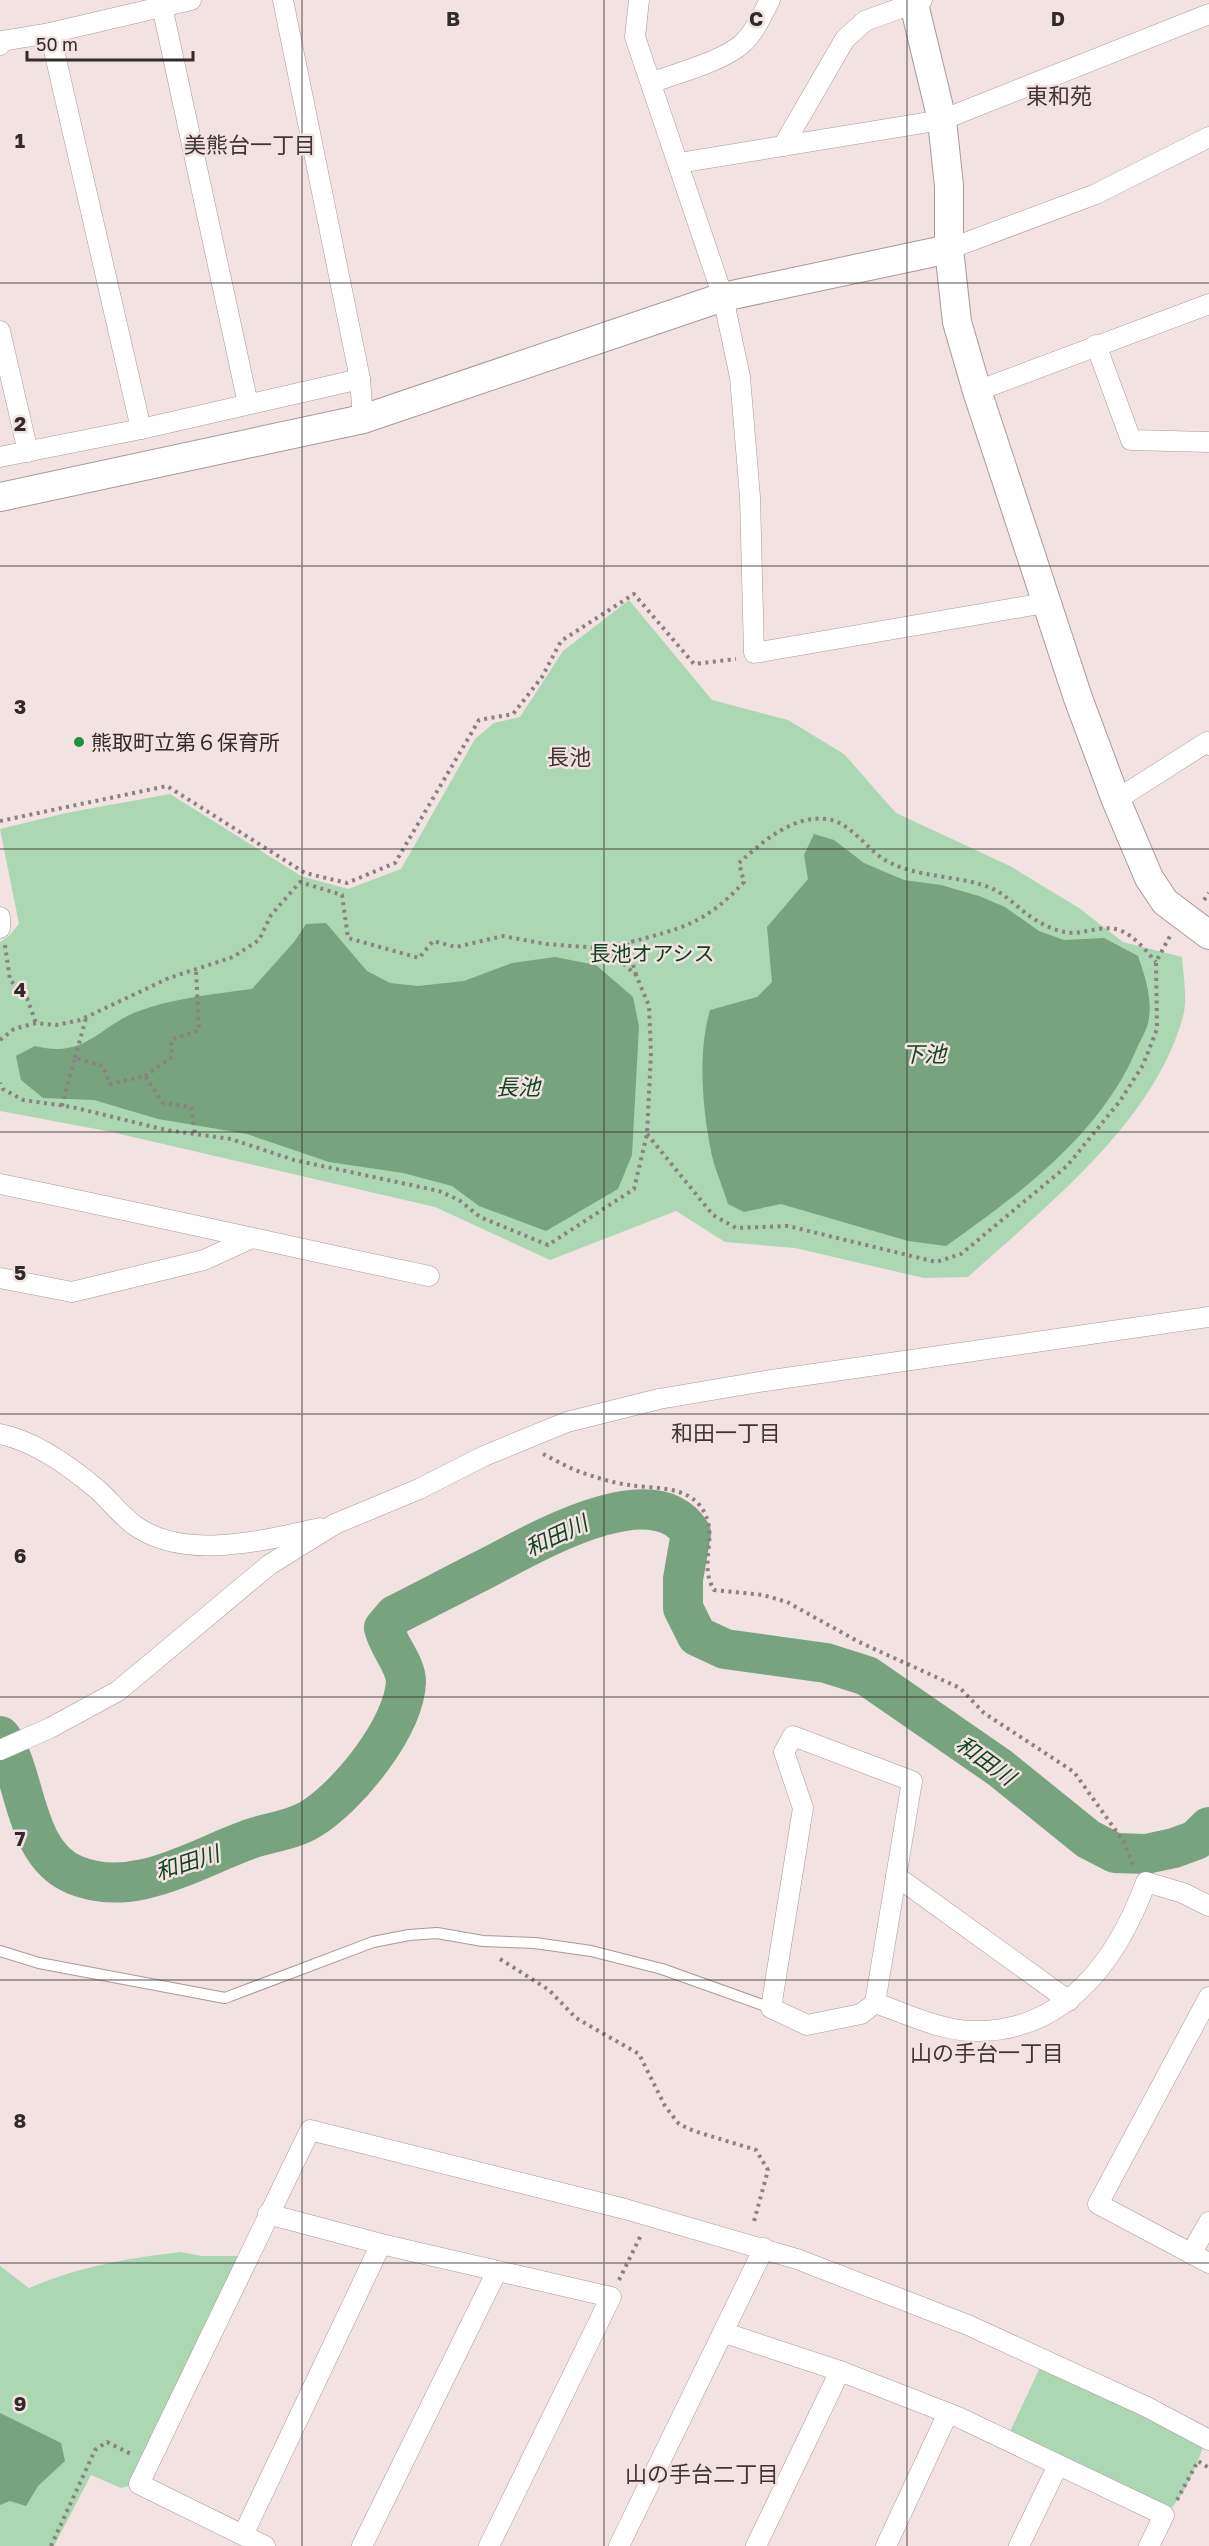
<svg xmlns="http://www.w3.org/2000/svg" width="1209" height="2546" viewBox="0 0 1209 2546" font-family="'Golos Text','Noto Sans JP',sans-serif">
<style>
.green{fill:#abd8b2}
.water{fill:#77a37f}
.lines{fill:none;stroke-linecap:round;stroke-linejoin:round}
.river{stroke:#77a37f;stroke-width:40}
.lane-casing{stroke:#a89999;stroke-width:12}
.street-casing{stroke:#a89999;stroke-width:21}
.secondary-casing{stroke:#a89999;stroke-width:30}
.path{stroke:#8b8181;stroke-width:4;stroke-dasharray:3 4.5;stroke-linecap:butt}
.lane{stroke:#fff;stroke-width:10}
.street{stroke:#fff;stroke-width:20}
.secondary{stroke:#fff;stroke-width:28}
.grid{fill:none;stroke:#312b2b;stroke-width:1.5;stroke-opacity:0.55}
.poi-dot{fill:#218e46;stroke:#f2e2e2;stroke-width:2}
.labels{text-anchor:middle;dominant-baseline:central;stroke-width:5;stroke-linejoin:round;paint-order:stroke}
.poi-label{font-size:21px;fill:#312b2b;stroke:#f2e2e2;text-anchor:start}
.park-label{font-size:21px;fill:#0e421f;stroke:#f2e2e2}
.neighbourhood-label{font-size:22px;fill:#403434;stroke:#f2e2e2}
.water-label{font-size:22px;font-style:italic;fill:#114421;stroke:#f2e2e2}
.grid-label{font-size:20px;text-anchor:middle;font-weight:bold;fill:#312b2b;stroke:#f2e2e2;stroke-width:5;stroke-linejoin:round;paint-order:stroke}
</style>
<rect width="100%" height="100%" fill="#f2e2e2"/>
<g class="green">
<path d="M629,600L712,700L788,720L844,754L896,813L1010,866L1079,908L1123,942L1182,957C1183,975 1188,999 1183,1016C1155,1122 1046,1206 968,1277L924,1278L795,1248L725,1242L676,1211L550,1260L435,1207L107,1131L0,1111V942L10,935L19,924L0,829L66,813L170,794L301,876L348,889L401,869L475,739L494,723L520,717L563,651Z"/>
<path d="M181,2252L201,2256H249L139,2484L121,2488L91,2475L54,2546H0V2266L29,2288C78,2267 128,2258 181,2252Z"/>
<path d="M1044,2359L1206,2439C1197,2464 1185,2498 1164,2515L1006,2440Z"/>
</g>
<g class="water">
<path d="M814,834L834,840L864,863L904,880L941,885L979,896L1005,907L1039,931L1064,940L1104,938L1138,956C1145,976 1152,997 1149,1018C1148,1028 1141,1039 1137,1048C1102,1133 1020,1194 946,1246L908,1241L781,1204L744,1212L728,1204C722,1185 713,1165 710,1146C702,1103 698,1052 710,1010L757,997L772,982L767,927L808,879L804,855Z"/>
<path d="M326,923L367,971L390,983L418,986L464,981L512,963L555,957L596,965L633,997L639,1026L632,1155L618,1189L546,1231L479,1206L452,1186L403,1173L329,1162L247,1134L158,1119L94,1100L43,1098L21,1080L16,1056L35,1046C87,1059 98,1026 139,1011C174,998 215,994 252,989L294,942L306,924Z"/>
<path d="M0,2413L61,2443L65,2461L38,2486L26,2506L10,2501L0,2505Z"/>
</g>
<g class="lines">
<path class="river" d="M0,1736C6,1742 8,1752 12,1760C27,1799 31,1857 75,1875C136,1900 197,1857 253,1838C271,1832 292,1830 309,1820C347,1798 404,1727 406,1682C406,1664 388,1646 384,1628L395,1615C425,1600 455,1584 485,1569C530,1546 652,1472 691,1533L683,1579V1608L697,1636L725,1649L826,1663L867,1676L1000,1768L1088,1839L1115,1853L1146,1854L1174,1848L1196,1840L1209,1827"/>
<defs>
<path id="lane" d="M0,1951L39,1963L225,1998L373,1942L409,1935L437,1933L483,1941L535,1943L591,1951L662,1969L771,2008"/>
<g id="street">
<path d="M283,0L360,379L363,419"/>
<path d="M639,0L635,37L723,297L740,377L750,497L754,653L1045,603"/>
<path d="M162,6L248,404"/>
<path d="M50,33L141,429"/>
<path d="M0,45L2,41L50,33L191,0"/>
<path d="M651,83C677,73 721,62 742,44C755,32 762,15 770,0"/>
<path d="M783,146L845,39L865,21L922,0"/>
<path d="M679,163L942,120L1209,14"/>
<path d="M949,249L1096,194L1209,137"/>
<path d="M0,331L28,452"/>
<path d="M1096,345L1131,440L1209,442"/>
<path d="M977,391L1209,304"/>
<path d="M0,457L141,429L360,379"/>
<path d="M1116,800L1207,742L1209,745"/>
<path d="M0,917V928"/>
<path d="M0,1184C143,1213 286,1246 429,1276"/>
<path d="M0,1278L72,1292L204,1260L250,1239"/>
<path d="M0,1434C35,1441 71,1467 98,1490C110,1501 121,1515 134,1525C185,1562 265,1540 320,1528"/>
<path d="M793,1736L912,1781L875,2003L861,2014L807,2025L771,2008L803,1808L784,1752Z"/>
<path d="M0,1750L50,1728L118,1691L269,1565L335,1524L419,1489L484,1456L567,1422L659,1399L765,1381L1209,1317"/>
<path d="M896,1876L1069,2001"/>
<path d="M1209,1997L1098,2204L1209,2263"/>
<path d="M875,2003C905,2013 939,2030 971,2031C1064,2034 1117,1961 1146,1882L1183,1893L1209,1906"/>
<path d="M268,2214L381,2244L611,2297L489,2546"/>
<path d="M1191,2254L1209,2222"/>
<path d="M725,2333L840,2371L958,2417L1164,2515L1149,2546"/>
<path d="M243,2535L381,2244"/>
<path d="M265,2546L139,2484L310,2130L625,2209L797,2259L968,2325L1147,2407L1209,2440"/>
<path d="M362,2546L497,2271"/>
<path d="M619,2546L764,2248"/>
<path d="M756,2546L840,2371"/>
<path d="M886,2546L948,2413"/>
<path d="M1019,2546L1058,2465"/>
</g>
<g id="secondary">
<path d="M913,0L942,120L949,186V249L957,322L977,391L1078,698L1116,800L1149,878L1165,902L1209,935"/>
<path d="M0,497L363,419L723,297L949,249"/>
</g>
</defs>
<use href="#lane" class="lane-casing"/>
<use href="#street" class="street-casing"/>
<use href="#secondary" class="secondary-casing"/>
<g class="path">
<path d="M0,821L167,786L305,873L347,883L395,863L479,720L513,714L542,677L561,641L634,594L694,664L736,659"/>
<path d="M1204,900L1209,893"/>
<path d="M5,945L10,980L27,998L36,1023"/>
<path d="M636,975L627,943C682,928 704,925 744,882L739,863C762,842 793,815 826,819C850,821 866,849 885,860C918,879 956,874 991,888C1008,895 1022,913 1039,922C1046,926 1057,931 1065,932C1081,936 1101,924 1119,930C1134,935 1146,951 1156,962"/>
<path d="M0,1040L14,1029L36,1023L56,1025L80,1020L169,978L233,957L259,940L271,915L300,882L342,895L348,938L419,958L433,941L456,947L503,936L546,944L598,948L618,959L636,975L649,1006L651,1053L647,1134L634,1189L548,1245L480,1217L459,1200L439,1191L294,1160L231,1139L166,1130L72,1107L23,1100L3,1089L0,1083"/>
<path d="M75,1058L86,1018"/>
<path d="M145,1076L172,1057L171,1040L199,1030L196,970"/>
<path d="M62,1106L75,1058L103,1066L110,1084L145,1076L163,1103L191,1107L195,1134"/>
<path d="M647,1134L713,1215L736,1228L788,1226L936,1262L961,1254L1067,1166L1120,1101L1143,1065L1157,1029L1156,962L1170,936"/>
<path d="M543,1454C555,1460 567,1467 580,1472C595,1477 613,1483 629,1485C652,1489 685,1485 701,1507C721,1535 697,1562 714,1590L763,1595L787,1602L859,1642L960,1688L984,1713L1074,1772L1124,1842L1134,1868"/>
<path d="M500,1959L549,1990L576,2018L639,2054L665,2106L679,2124L694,2131L756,2150L768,2170L753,2225"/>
<path d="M619,2280L642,2233"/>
<path d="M1177,2500L1198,2461L1209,2468"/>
<path d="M51,2546L95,2450L107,2442L131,2454"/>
</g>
<use href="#lane" class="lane"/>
<use href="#street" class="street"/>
<use href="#secondary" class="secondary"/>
</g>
<path class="grid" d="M302,0V2546M604,0V2546M907,0V2546M0,283H1209M0,566H1209M0,849H1209M0,1132H1209M0,1414H1209M0,1697H1209M0,1980H1209M0,2263H1209"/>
<circle class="poi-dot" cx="79" cy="742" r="6"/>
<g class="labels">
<g class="poi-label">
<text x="91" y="742">熊取町立第６保育所</text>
</g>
<g class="park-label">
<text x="652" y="953">長池オアシス</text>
</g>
<g class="neighbourhood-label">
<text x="1059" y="95">東和苑</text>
<text x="250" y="144">美熊台一丁目</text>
<text x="569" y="756">長池</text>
<text x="726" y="1432">和田一丁目</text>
<text x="987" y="2052">山の手台一丁目</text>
<text x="702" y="2473">山の手台二丁目</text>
</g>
<g class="water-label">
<text x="924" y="1053">下池</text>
<text x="518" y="1086">長池</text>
<text transform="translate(556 1535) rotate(-25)">和田川</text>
<text transform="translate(986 1760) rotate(36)">和田川</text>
<text transform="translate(187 1862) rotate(-18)">和田川</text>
</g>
</g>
<g class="grid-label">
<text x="453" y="26">B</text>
<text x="756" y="26">C</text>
<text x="1058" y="26">D</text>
<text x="20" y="148">1</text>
<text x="20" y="431">2</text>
<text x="20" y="714">3</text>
<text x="20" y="997">4</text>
<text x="20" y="1280">5</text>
<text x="20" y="1563">6</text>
<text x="20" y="1846">7</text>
<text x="20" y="2128">8</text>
<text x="20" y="2411">9</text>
</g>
<path d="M27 51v9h166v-9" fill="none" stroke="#312b2b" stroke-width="3"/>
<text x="36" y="51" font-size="18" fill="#312b2b" stroke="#f2e2e2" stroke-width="4.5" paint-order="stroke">50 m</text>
</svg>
